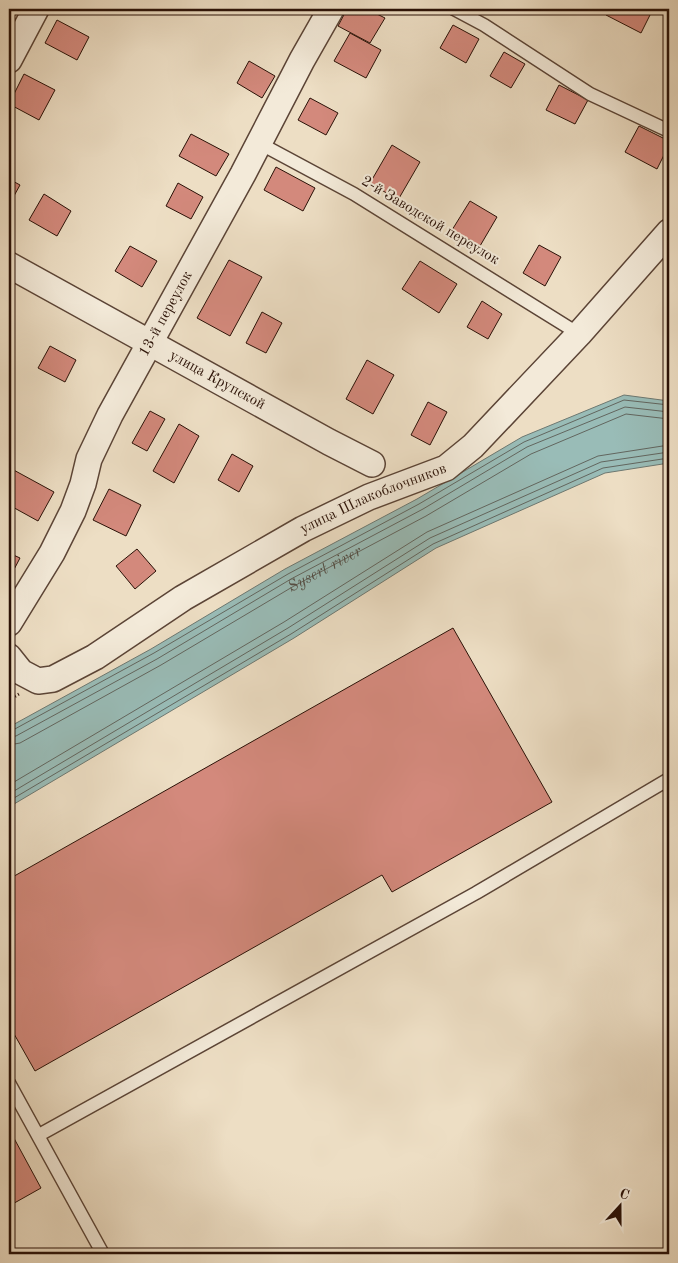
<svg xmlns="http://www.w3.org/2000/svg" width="678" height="1263" viewBox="0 0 678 1263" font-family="'Old Standard TT',serif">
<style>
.water{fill:#99bcb7;stroke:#6d7871}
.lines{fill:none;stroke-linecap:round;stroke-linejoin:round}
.shore{stroke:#62665f;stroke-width:1}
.building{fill:#d3897c;stroke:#2a1107}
.service-casing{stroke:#5b4436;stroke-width:15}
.minor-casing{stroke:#5b4436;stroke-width:28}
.path{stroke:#2a1107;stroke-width:3;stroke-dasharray:1 2.5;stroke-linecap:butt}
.service{stroke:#f3ead9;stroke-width:12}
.minor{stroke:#f3ead9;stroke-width:25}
.labels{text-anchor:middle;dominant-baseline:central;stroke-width:4;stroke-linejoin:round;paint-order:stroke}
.street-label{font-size:15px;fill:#2a1107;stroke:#f3ead9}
.water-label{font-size:16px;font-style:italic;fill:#514d45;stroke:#f3ead9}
</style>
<rect width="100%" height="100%" fill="#eddec4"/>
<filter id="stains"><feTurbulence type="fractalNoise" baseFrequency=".004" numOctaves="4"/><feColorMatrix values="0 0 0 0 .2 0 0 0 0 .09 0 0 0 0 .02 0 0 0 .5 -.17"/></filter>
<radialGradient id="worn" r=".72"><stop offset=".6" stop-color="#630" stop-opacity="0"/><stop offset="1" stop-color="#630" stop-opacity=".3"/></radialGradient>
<path class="water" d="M624,395L669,401V463L605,473L436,548L294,638L9,807V727L151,649L285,569L417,499L522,437Z"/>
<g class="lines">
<g class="shore">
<path d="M9,731L13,730L154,653L288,574L419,504L524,442L624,400L669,405"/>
<path d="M9,737L16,736L157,659L291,579L423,509L527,447L625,407L669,412"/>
<path id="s1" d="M9,745L20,743L161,665L294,586L426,516L531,454L626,414L669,419"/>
<path d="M9,785L284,622L427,532L598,456L669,445"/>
<path d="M9,794L288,628L430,538L601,462L669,452"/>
<path d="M9,801L291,634L433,544L603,468L669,458"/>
</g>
</g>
<g class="building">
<path d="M347,9H380L377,14L385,18L370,43L338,26Z"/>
<path d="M609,9H653L641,33L606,15Z"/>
<path d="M57,20L89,37L77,60L45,43Z"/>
<path d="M453,25L479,39L466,63L440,48Z"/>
<path d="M350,33L381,50L366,78L334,61Z"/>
<path d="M504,52L525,64L511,88L490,76Z"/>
<path d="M249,61L275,76L262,98L237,83Z"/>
<path d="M24,74L55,90L39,120L9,104Z"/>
<path d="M559,85L588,100L575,124L546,110Z"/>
<path d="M310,98L338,113L326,135L298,120Z"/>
<path d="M639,126L669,141V145L657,169L625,152Z"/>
<path d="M191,134L229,154L216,176L179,156Z"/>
<path d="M392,145L420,162L398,200L370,183Z"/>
<path d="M276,167L315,188L303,211L264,190Z"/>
<path d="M9,179L20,185L9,205Z"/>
<path d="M178,183L203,197L191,219L166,206Z"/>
<path d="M44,194L71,211L57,236L29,220Z"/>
<path d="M470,201L497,217L480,246L452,230Z"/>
<path d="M539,245L561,257L545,286L523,273Z"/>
<path d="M130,246L157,261L142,287L115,271Z"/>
<path d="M229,260L262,277L230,336L197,318Z"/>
<path d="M420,261L457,284L439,313L402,289Z"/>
<path d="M482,301L502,314L488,339L467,327Z"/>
<path d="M262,312L282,323L266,353L246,343Z"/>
<path d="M50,346L76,360L65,382L38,368Z"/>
<path d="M367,360L394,375L373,414L346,399Z"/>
<path d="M428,402L447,412L430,445L411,435Z"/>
<path d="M150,411L165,419L147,451L132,443Z"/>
<path d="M179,424L199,436L174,483L153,471Z"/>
<path d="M232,454L253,466L239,492L218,480Z"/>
<path d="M10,468L54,492L38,521L9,505Z"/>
<path d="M109,489L141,505L126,536L93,520Z"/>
<path d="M137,549L156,571L135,589L116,566Z"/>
<path d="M9,553L20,558L9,579Z"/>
<path d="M453,628L552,802L392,892L382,875L35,1071L9,1025V879Z"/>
<path d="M9,1129L41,1188L9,1206Z"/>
</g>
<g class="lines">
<defs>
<g id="service">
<path d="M454,9L484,25L590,94L669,131"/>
<path d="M259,143L354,194L579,334"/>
<path d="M9,1083L103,1254"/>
<path d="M39,1135L476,893L669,779"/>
</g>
<g id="minor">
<path d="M9,60L36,9"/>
<path id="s2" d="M9,265L329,442L372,464"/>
<path id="s3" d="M9,623L52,553L73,511L83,484L89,459L110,415L243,174L302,60L331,9"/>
<path id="s4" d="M9,657L21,672L38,681L53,679L95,657L183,598L303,529L369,497L446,468L473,446L579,334L669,232"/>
</g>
</defs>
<use href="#service" class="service-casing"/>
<use href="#minor" class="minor-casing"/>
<path class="path" d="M9,700L19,694"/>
<use href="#service" class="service"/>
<use href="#minor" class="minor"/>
</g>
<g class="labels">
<g class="street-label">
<text transform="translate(430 221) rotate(31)">2-й Заводской переулок</text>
<text stroke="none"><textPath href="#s3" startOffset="348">13-й переулок</textPath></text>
<text stroke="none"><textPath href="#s2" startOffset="238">улица Крупской</textPath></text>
<text stroke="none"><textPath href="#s4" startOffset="422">улица Шлакоблочников</textPath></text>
</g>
<g class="water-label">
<text stroke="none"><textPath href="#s1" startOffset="362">Sysert river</textPath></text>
</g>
</g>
<rect width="678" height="1263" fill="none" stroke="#eddec4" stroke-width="30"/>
<rect x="10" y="10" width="658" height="1243" fill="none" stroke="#2a1107" stroke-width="2.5"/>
<rect x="15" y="15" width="648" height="1233" fill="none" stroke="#2a1107"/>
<g transform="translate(620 1206) rotate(21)" stroke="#f3ead9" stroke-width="4" paint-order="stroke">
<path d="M0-4L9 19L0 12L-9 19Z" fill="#2a1107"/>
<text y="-8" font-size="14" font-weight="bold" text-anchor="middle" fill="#2a1107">С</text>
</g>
<rect width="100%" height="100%" filter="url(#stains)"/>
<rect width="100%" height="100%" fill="url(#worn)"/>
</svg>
